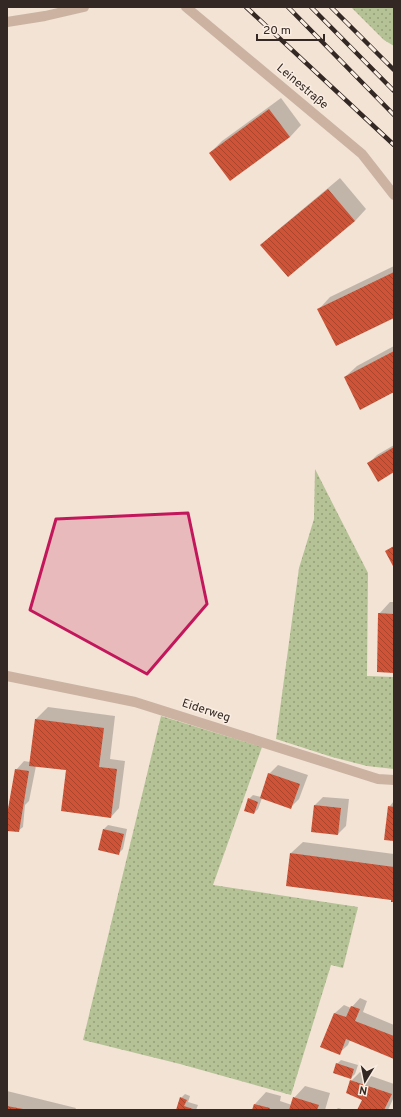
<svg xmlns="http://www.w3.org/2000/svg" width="401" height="1117" viewBox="0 0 401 1117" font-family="Overpass,sans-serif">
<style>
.grass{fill:url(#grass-dots)}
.shadow{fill:#0003}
.building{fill:url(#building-back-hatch)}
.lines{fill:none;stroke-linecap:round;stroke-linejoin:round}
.minor{stroke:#cbb2a1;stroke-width:10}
.rail-casing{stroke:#342824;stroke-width:4.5}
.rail{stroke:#faede1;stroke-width:3;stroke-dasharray:9;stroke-linecap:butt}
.marked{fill:#c2185b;fill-opacity:0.2;stroke:#c2185b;stroke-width:3;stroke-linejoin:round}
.labels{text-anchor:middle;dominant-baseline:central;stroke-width:3;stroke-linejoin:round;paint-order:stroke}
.street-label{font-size:12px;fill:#342824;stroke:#faede1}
</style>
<defs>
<pattern id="grass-dots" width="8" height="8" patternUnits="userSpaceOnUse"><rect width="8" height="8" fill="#b5c295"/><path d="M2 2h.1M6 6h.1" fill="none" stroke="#949e79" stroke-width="1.8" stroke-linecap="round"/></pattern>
<pattern id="building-back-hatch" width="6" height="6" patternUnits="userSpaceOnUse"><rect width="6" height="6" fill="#cf5336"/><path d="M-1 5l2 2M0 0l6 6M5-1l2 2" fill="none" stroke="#a9452d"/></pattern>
</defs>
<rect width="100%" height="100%" fill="#f2e3d5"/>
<g class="grass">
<path d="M351,7H394V46L384,40Z"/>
<path d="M315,469L368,573L367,676L394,677V769L367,766L332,757L276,739L299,568L314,519Z"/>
<path d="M161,716L262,747L213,885L358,907L343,968L331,965L291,1095L180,1064L83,1040Z"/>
</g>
<g class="shadow">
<path d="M281,98L301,125L290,137L210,153L222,141Z"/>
<path d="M340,178L366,209L355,221L262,245L273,234Z"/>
<path d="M394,266V317L319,309L330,297Z"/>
<path d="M394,346V391L345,377L357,366Z"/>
<path d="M394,445V471L369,463L377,455Z"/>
<path d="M390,602H394V672L379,614Z"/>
<path d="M48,707L115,716L110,759L125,761L119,808L111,817L68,770L36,766L29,801L25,805L23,827L18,831L7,830L9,809L16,770L24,761L30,762L36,719Z"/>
<path d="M278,765L308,775L299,799L291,807L262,798L258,809L254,813L249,799L253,795L261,797L269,774Z"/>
<path d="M323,797L349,799L346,826L338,834L315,805Z"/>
<path d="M394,801V840L389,807Z"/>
<path d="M108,825L127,829L123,849L118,854L104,829Z"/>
<path d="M303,842L394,854V901L291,853Z"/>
<path d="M360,998L367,1001L363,1012L394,1025V1058L350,1040L348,1045L339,1053L322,1046L335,1013L344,1005L351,1008Z"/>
<path d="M341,1060L358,1065L355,1074L351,1078L337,1064Z"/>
<path d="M360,1072L394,1084V1097L388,1110H358L364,1099L351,1081Z"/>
<path d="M305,1086L330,1093L325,1110H253L255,1104L266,1092L281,1096L280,1101L292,1105L294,1098Z"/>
<path d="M7,1091L76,1108L75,1110H7Z"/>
<path d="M185,1094L190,1096L188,1102L198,1105L196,1110H177L181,1098Z"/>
<path d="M338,1108L345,1110H336Z"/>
</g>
<g class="building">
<path d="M269,109L290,137L230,181L209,153Z"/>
<path d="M328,189L355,221L288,277L260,245Z"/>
<path d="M394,272V318L336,346L317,309Z"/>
<path d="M394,351V392L360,410L344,377Z"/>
<path d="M394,447V472L378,482L367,463Z"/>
<path d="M394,546V568L385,551Z"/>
<path d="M378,613L394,614V673L377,672Z"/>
<path d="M35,719L104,728L99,767L117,769L111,818L61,811L66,770L29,766Z"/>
<path d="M15,769L29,771L19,832L7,831L8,809Z"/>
<path d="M268,773L300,784L291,809L260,798Z"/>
<path d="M248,798L258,802L254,814L244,811Z"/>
<path d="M314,805L341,808L338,835L311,832Z"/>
<path d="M388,806L394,807V841L384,840Z"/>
<path d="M103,829L124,834L119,855L98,850Z"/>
<path d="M290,853L394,867V902H391V900L286,886Z"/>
<path d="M351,1006L360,1009L355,1021L394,1036V1059L346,1039L340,1055L320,1047L334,1013L346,1017Z"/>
<path d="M336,1063L354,1069L351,1079L333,1073Z"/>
<path d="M350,1080L392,1094L384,1110H357L362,1100L346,1093Z"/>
<path d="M180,1097L187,1100L184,1106L196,1110H176Z"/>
<path d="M293,1097L319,1105L317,1110H289Z"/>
<path d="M254,1104L270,1108L269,1110H252Z"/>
<path d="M7,1106L23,1109V1110H7Z"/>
</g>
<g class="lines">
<g class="minor">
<path d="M186,7L362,154L394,195"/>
<path d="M7,22L45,16L84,7"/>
<path d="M7,676L135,702L378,779L394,780"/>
</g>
<defs>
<g id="rail">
<path d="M246,7L394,145"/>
<path d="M288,7L394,115"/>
<path d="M311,7L394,91"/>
<path d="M331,7L394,70"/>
</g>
</defs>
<use href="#rail" class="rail-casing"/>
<use href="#rail" class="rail"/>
</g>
<path class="marked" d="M188,513L207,604L147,674L30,610L56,519Z"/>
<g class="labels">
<g class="street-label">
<text transform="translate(302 87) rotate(40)">Leinestraße</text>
<text transform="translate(206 711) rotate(18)">Eiderweg</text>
</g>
</g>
<rect width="401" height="1117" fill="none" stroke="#342824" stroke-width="16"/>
<g transform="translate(365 1081) rotate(190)" stroke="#faede1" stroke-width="3" paint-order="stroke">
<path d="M0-3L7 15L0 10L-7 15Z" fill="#342824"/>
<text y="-6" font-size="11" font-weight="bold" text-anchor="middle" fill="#342824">N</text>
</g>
<path d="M257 34v6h67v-6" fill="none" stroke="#342824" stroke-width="2"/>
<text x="263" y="34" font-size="12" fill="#342824" stroke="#faede1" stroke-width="3" paint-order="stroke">20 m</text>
</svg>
